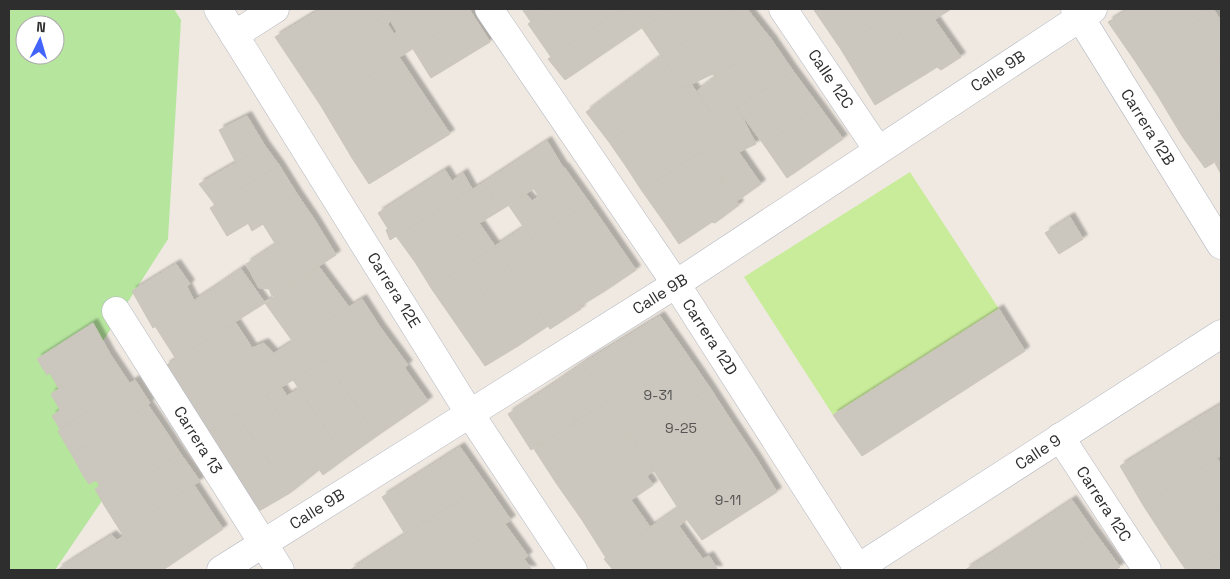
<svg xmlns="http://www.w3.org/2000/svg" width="1230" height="579" viewBox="0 0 1230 579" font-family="'Space Grotesk',sans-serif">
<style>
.green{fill:#b6e59e;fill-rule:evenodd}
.pitch{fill:#c9ec9a}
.building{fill:#cbc7bf;stroke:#cbc5ba;filter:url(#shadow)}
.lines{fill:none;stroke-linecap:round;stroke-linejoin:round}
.minor-casing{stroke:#b4b7c1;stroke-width:29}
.minor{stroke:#fff;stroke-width:28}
.labels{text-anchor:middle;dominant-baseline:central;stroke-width:4.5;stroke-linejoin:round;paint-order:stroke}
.number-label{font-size:14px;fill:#555452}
.street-label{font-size:16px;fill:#2e2e2e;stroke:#fff}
</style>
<defs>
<filter id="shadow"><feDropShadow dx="4.5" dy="-4.5" stdDeviation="1" flood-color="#0004"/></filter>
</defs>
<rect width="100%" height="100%" fill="#efe9e1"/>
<path class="green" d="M9,9H174L181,20L168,239L103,341L59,396L110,489L55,570H9ZM25,25H55V55H25Z"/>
<path class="pitch" d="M910,172L999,309L833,415L744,277Z"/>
<g class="building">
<path d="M321,9H378L383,17L297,70L275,37Z"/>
<path d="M378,9H398L383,17Z"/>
<path d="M398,9H469L471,12L406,53L394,34L397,32L391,21L388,24L383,17Z"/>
<path d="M522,9H548L531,22Z"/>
<path d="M548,9H616L618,10L551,57L528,24Z"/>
<path d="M621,9H670L637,31Z"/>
<path d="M621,9L637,31L565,80L548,59Z"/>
<path d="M670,9H737L661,56L642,28Z"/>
<path d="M737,9H747L771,39L715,77L713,74L683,88L661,56Z"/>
<path d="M816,9H884L889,16L840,48L814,10Z"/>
<path d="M884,9H927L961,57L941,70L937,67L926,74Z"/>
<path d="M927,9H951L934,20Z"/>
<path d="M1129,9H1213L1214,10L1135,61L1108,22Z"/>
<path d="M1214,10L1221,21V57L1158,96L1135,61Z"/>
<path d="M471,12L490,42L431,78L413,49Z"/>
<path d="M889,16L926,74L875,105L840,48Z"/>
<path d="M383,17L406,53L321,106L297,70Z"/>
<path d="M771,39L793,71L737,108L715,77Z"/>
<path d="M661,56L683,88L609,142L586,112Z"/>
<path d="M399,57L432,107L352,158L321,106Z"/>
<path d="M1221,57V110L1182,136L1158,96Z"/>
<path d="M793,71L819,106L764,145L737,108Z"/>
<path d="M715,77L737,108L756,144L739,152L697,91Z"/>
<path d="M691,84L761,184L737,201L665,100Z"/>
<path d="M665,100L682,123L625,165L609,142Z"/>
<path d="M819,106L843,139L787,178L764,145Z"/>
<path d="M432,107L450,134L369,184L352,158Z"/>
<path d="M1221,110V158L1205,168L1182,136Z"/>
<path d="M247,116L265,146L236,163L219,130Z"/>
<path d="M682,123L702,151L642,191L625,165Z"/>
<path d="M547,141L564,169L501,210L483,183Z"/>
<path d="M265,146L279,165L215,205L199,184Z"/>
<path d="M702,151L723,182L664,222L642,191Z"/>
<path d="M1221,158V174L1215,163Z"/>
<path d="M279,165L297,194L227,236L210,208Z"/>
<path d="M564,167L589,202L557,224L534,189Z"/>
<path d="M445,170L452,181L463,173L472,189L390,240L386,230L388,229L378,213Z"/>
<path d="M723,182L739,205L715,223L712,222L679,244L664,222Z"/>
<path d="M483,183L501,210L415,262L396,236Z"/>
<path d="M297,194L314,219L276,245L263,224L252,231L248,223Z"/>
<path d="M526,194L532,201L539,196L605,291L579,307L509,206Z"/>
<path d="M589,202L636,270L605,291L557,224Z"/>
<path d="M1070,217L1083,239L1059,254L1045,233Z"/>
<path d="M314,219L336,255L272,296L269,289L259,288L246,264Z"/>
<path d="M479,223L495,246L431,288L415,262Z"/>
<path d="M524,227L581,309L550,329L495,246Z"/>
<path d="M495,246L548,326L518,346L465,266Z"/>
<path d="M176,264L190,284L187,287L194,301L153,328L132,291Z"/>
<path d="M465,266L518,346L485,366L431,288Z"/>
<path d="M319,267L349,307L293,342L265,303Z"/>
<path d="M241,269L265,303L235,322L212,289Z"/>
<path d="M212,289L235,322L176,359L155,326Z"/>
<path d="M362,299L380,327L270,394L253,366Z"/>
<path d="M999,309L1025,351L862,456L833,415Z"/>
<path d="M660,316L686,353L607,402L582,364Z"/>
<path d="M235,322L249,343L179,388L165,366Z"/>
<path d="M93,323L110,354L59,389L50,373L47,375L37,359Z"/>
<path d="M380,327L408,365L354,401L325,360Z"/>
<path d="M249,343L252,348L264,343L274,354L191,409L179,388Z"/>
<path d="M686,353L710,388L630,435L607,402Z"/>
<path d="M110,354L130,384L60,429L52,416L60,410L51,394Z"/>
<path d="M325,360L377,436L346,458L293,380Z"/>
<path d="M582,364L607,402L577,421L552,385Z"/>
<path d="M253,366L270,394L209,432L191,409Z"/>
<path d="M404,367L428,401L377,436L354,401Z"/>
<path d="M135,380L150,403L72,455L58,431Z"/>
<path d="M552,385L577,421L531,450L508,414Z"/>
<path d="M281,387L287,396L298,389L346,458L323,475L266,396Z"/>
<path d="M710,388L732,422L654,471L630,435Z"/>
<path d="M266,396L319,470L290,493L237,414Z"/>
<path d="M607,402L630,435L556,483L534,449Z"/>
<path d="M148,405L163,427L84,477L72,455Z"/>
<path d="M1220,405L1221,455L1217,458L1193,421Z"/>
<path d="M237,414L290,493L259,511L209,432Z"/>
<path d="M1193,421L1217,458L1143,505L1120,466Z"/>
<path d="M732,422L756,458L678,508L654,471Z"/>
<path d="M163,427L180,453L104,505L95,489L100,486L96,480L89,484L84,477Z"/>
<path d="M630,435L654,471L582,520L556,483Z"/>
<path d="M460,447L486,484L405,534L382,497Z"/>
<path d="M180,453L200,481L121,532L104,505Z"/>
<path d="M756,458L777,492L702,540L678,508Z"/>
<path d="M1217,458L1221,465V503L1165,539L1143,505Z"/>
<path d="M646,475L653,485L631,500L650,527L606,558L582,520Z"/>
<path d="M486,484L511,520L432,570H428L404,535Z"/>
<path d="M194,485L223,529L163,570H146L121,532Z"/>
<path d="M1072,500L1095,533L1040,570H1004L992,553Z"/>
<path d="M1221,503V552L1194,570H1186L1165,539Z"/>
<path d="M678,508L687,519L679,526L694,547L659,570H613L604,559Z"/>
<path d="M505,524L528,556L524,559L506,570H432Z"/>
<path d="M1095,533L1120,567L1115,570H1040Z"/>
<path d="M112,535L117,540L124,536L146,570H79L72,560Z"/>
<path d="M404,535L428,570H350Z"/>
<path d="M694,547L703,559L709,556L718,570H659Z"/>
<path d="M1221,552V570H1194Z"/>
<path d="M992,553L1004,570H965Z"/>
<path d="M524,559L532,570H506Z"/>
<path d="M72,560L79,570H57Z"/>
</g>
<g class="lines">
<defs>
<g id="minor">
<path d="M218,9L470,414L573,570"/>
<path d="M489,9L676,284L859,570"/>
<path d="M783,9L878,150"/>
<path d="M1075,9L1221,245"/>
<path d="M234,35L275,9"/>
<path d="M116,311L280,570"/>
<path d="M1060,437L1147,570"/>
<path d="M221,570L676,284L1093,9"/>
<path d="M855,570L1221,334"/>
</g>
</defs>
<use href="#minor" class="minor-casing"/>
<use href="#minor" class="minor"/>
</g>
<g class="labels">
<g class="number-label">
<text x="658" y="395">9-31</text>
<text x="681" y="428">9-25</text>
<text x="728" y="500">9-11</text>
</g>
<g class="street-label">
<text transform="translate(998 71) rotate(-33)">Calle 9B</text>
<text transform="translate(831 79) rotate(56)">Calle 12C</text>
<text transform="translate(1148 127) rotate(58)">Carrera 12B</text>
<text transform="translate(394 290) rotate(58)">Carrera 12E</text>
<text transform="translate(660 294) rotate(-32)">Calle 9B</text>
<text transform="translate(710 337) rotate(57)">Carrera 12D</text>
<text transform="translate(198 440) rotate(58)">Carrera 13</text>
<text transform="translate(1038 452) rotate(-33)">Calle 9</text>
<text transform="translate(1104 504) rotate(57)">Carrera 12C</text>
<text transform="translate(317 509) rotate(-32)">Calle 9B</text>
</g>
</g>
<rect width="1230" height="579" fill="none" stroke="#2e2e2e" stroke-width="20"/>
<g transform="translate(40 40) rotate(5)"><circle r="24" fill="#ffffff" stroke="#ababab"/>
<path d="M0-4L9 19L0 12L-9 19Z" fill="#4264fb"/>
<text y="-8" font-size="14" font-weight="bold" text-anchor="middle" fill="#2e2e2e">N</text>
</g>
</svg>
